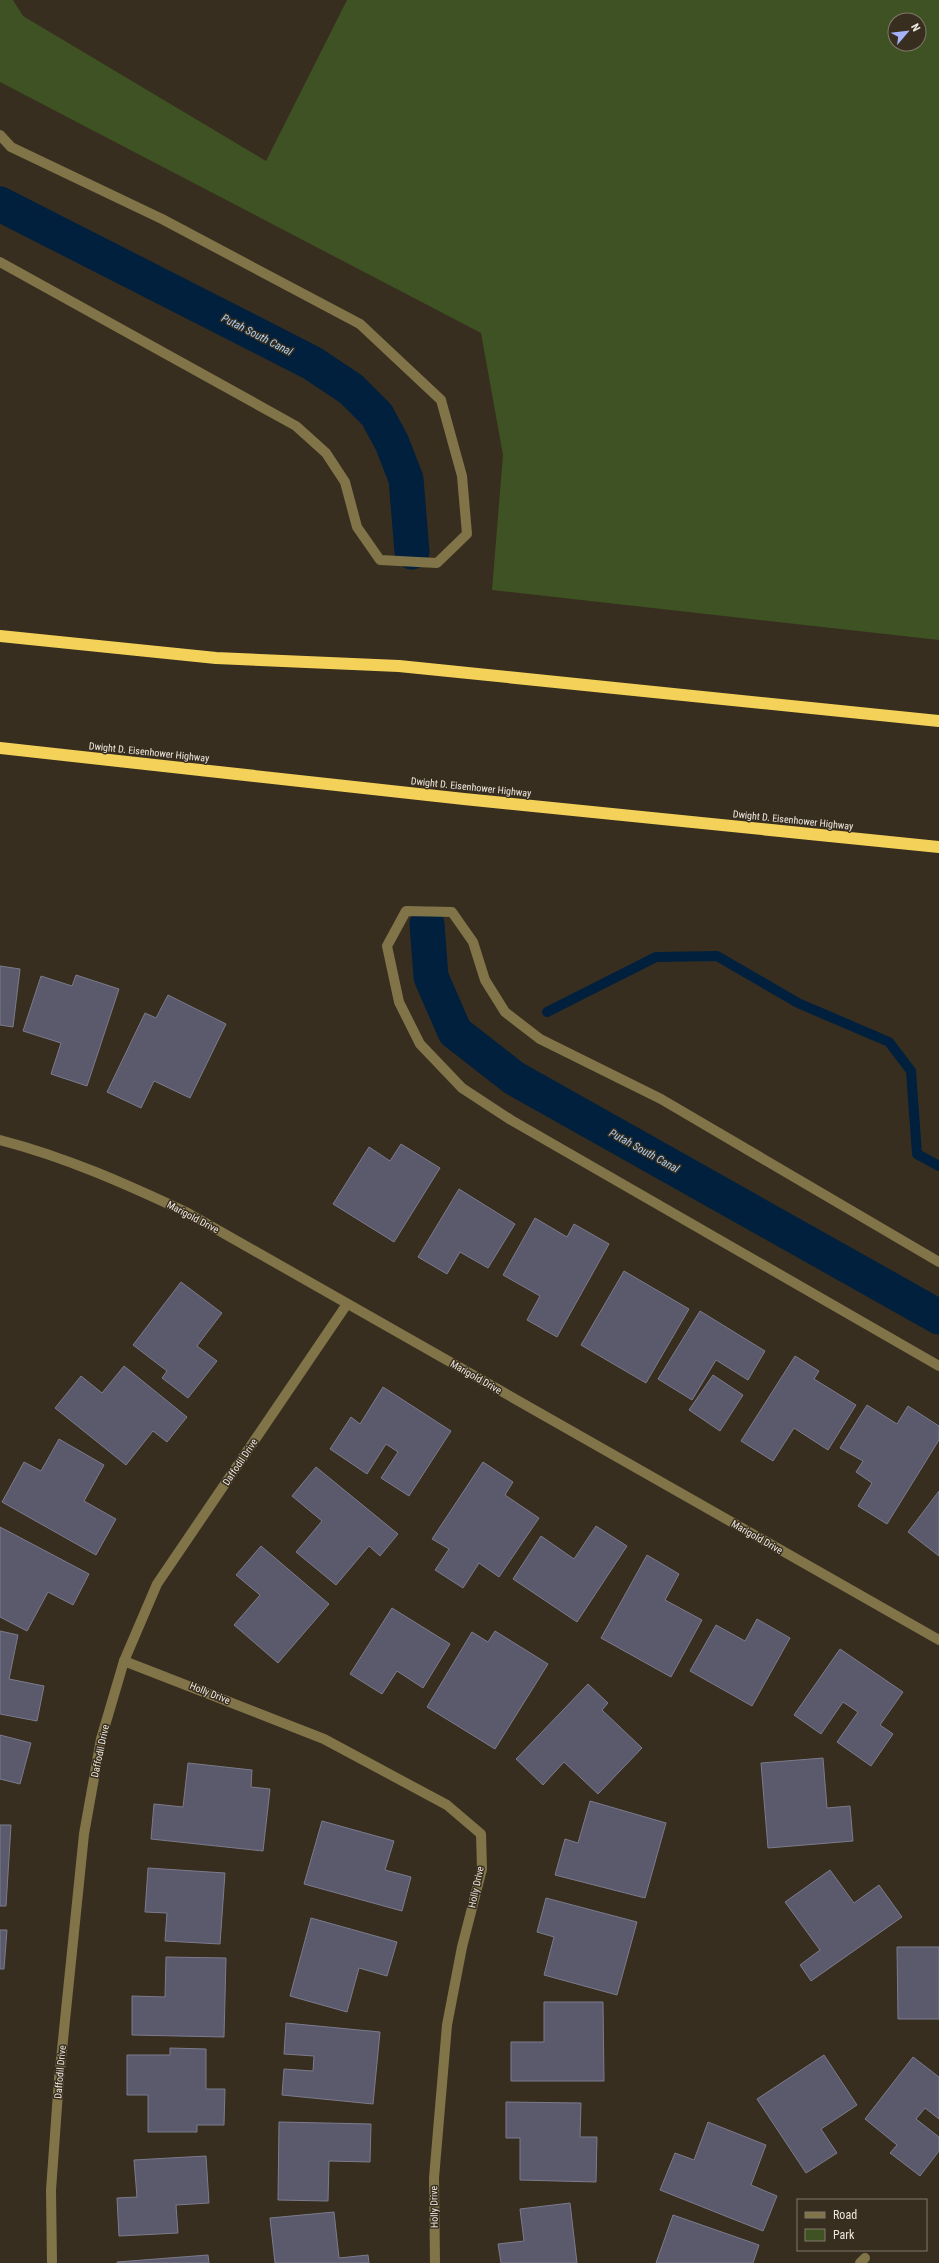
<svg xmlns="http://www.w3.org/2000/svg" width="939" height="2263" viewBox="0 0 939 2263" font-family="'Roboto Condensed',sans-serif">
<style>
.green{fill:#3e5223;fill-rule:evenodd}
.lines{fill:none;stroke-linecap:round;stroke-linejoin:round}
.stream{stroke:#00203d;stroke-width:10}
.canal{stroke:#00203d;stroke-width:35}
.building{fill:#5b5a6c;stroke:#7b7b8d}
.minor{stroke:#817448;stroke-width:10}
.highway{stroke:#f4d259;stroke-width:12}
.labels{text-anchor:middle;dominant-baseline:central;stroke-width:3;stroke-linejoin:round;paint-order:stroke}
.street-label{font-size:10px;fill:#eee7de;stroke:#382e1f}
.water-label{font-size:11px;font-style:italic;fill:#a9cff6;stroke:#382e1f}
</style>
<rect width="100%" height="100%" fill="#382e1f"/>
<path class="green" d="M0,0H13L23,16L266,161L347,0H939V640L492,590L503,455L481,333L0,82ZM895,20H919V44H895Z"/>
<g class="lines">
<path class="stream" d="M547,1012L656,957L717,956L798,1003L889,1042L911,1071L917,1154L939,1166"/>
<g class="canal">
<path d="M0,204L312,363L351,389L377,415L392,443L406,479L412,552"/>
<path d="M427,924L431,977L455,1032L514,1078L939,1317"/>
</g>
</g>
<g class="building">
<path d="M0,966L20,969L13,1027L0,1025Z"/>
<path d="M76,975L119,989L87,1086L51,1074L61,1043L23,1031L41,976L72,986Z"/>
<path d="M168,995L226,1024L190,1098L154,1081L141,1108L107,1092L145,1013L156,1018Z"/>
<path d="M401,1144L440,1168L394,1242L333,1204L369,1147L390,1161Z"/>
<path d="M459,1189L515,1224L488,1268L460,1252L447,1274L418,1257Z"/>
<path d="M535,1218L567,1237L574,1224L609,1244L557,1337L527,1320L540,1296L503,1275Z"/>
<path d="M624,1271L689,1309L646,1383L581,1345Z"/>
<path d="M181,1282L222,1313L197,1346L217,1361L188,1398L162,1378L167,1371L133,1345Z"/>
<path d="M700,1311L765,1351L748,1380L716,1360L692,1400L658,1379Z"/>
<path d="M795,1356L819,1371L814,1379L856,1405L828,1450L794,1428L773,1461L741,1441Z"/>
<path d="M124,1366L187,1417L167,1442L153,1431L126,1465L55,1408L81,1376L102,1393Z"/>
<path d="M713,1375L743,1395L720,1431L689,1410Z"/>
<path d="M383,1387L451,1431L409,1496L381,1478L398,1452L386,1444L367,1474L330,1449L351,1417L360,1424Z"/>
<path d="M867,1405L897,1424L908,1406L939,1426V1440L887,1524L858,1506L872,1483L856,1472L863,1461L840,1448Z"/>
<path d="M59,1439L104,1465L84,1501L116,1519L96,1555L2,1502L24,1462L41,1471Z"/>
<path d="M483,1462L513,1482L505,1495L539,1518L499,1577L479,1563L463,1588L435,1570L449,1549L432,1539Z"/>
<path d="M316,1467L398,1534L380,1556L369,1546L336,1585L296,1552L322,1521L292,1496Z"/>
<path d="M939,1491V1556L908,1532Z"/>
<path d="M596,1526L627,1546L577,1622L513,1579L541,1536L574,1559Z"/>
<path d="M0,1527L89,1574L73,1605L48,1592L27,1631L0,1617Z"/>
<path d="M261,1546L329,1604L278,1663L234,1625L260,1595L236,1575Z"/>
<path d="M647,1555L679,1574L665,1600L702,1620L671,1677L601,1638Z"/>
<path d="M392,1608L450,1644L423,1688L397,1671L382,1694L350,1674Z"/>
<path d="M757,1619L790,1638L752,1706L690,1671L716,1625L745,1641Z"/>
<path d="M0,1631L18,1635L9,1679L44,1686L37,1721L0,1714Z"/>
<path d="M495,1631L548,1664L495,1749L427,1707L472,1632L488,1642Z"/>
<path d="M840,1649L903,1692L880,1725L893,1734L871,1766L837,1742L858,1712L843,1702L821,1734L794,1715Z"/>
<path d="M588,1684L608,1703L602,1710L642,1748L598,1794L564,1762L543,1785L516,1759Z"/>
<path d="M0,1735L31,1743L20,1784L0,1779Z"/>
<path d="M823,1758L827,1808L850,1806L853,1841L768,1848L761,1763Z"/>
<path d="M188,1763L252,1770L251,1787L270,1789L263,1851L151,1839L154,1804L183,1807Z"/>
<path d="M590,1801L666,1823L645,1898L555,1875L565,1839L578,1843Z"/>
<path d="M322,1821L394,1841L385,1870L411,1877L402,1911L304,1884Z"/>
<path d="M0,1825H11L6,1906H0Z"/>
<path d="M148,1868L225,1873L220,1944L165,1941L167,1913L145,1912Z"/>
<path d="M830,1870L854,1903L879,1885L902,1917L811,1981L800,1965L820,1950L785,1902Z"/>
<path d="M546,1898L637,1922L617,1995L544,1975L554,1937L537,1932Z"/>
<path d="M311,1918L397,1942L387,1976L359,1968L347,2012L290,1996Z"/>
<path d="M0,1930H7L4,1969H0Z"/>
<path d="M897,1947H939V2019H898Z"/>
<path d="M166,1957L226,1958L224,2037L132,2035V1996L165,1997Z"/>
<path d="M544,2002H603L604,2081H511V2042H544Z"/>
<path d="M286,2023L380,2032L373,2104L282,2095L284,2069L313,2071L314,2056L284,2054Z"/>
<path d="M170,2048L206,2049V2089H225L224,2125H197V2132H148V2095H127V2055H170Z"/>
<path d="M824,2055L857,2105L821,2129L837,2153L806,2173L757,2099Z"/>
<path d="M913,2057L939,2077V2119L925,2108L916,2119L939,2137V2151L920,2176L890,2153L897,2145L865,2119Z"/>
<path d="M506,2102L581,2103L580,2137H597L596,2182L520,2180V2138H506Z"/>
<path d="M279,2122L371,2124L370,2162L329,2161L328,2201L278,2200Z"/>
<path d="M708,2122L766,2145L751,2185L777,2196L763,2231L660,2190L675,2153L694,2160Z"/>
<path d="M206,2156L209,2203L176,2205L178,2233L119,2236L117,2198L137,2197L134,2160Z"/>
<path d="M570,2203L577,2263H501L498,2244L524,2241L520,2209Z"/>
<path d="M334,2212L339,2258L368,2255L369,2263H275L270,2218Z"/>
<path d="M673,2215L759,2245L753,2263H656Z"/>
<path d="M208,2255L209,2263H117V2262Z"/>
</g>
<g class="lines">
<g class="minor">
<path d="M0,135L11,147L162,219L360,324L441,400L462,476L467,534L437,563L380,560L357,527L345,482L326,453L296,426L0,262"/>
<path d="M0,1140C66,1157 126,1184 188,1213L939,1640"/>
<path d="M939,1262L661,1099L540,1039L505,1012L485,980L473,942L452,912L406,911L387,946L399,1002L420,1044L462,1088L511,1120L939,1366"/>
<path d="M124,1661L324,1739L447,1805L481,1834L482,1869L462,1947L447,2025L434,2178L435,2263"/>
<path d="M52,2263L51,2190L59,2079L84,1834L101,1739L124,1661L157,1584L347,1304"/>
<path d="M860,2263L865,2258"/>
</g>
<g class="highway">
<path d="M0,636L216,658L399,666L939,721"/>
<path d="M0,748L464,799L939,847"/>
</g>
</g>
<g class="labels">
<g class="street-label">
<text transform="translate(149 752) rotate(6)">Dwight D. Eisenhower Highway</text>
<text transform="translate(471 787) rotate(6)">Dwight D. Eisenhower Highway</text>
<text transform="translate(793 820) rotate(6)">Dwight D. Eisenhower Highway</text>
<text transform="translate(193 1217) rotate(28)">Marigold Drive</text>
<text transform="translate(476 1377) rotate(30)">Marigold Drive</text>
<text transform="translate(240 1462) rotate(-56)">Daffodil Drive</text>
<text transform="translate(757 1537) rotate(30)">Marigold Drive</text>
<text transform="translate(210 1693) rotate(22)">Holly Drive</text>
<text transform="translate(100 1751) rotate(-78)">Daffodil Drive</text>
<text transform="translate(476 1887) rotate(-78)">Holly Drive</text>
<text transform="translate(60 2072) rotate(-85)">Daffodil Drive</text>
<text transform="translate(434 2207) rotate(-91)">Holly Drive</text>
</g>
<g class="water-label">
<text transform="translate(257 335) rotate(27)">Putah South Canal</text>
<text transform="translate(644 1151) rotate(29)">Putah South Canal</text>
</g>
</g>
<rect x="797" y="2199" width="130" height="52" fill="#382e1f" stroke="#81786b"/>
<rect x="805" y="2212" width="20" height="6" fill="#817448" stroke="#81786b"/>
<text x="833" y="2219" font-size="12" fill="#eee7de">Road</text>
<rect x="805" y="2229" width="20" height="12" fill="#3e5223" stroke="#81786b"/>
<text x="833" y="2239" font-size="12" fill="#eee7de">Park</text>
<g transform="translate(907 32) rotate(62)"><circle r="19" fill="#382e1f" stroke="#81786b"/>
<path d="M0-3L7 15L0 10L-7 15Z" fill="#a6b1fc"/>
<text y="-6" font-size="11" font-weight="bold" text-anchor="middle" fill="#eee7de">N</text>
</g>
</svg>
